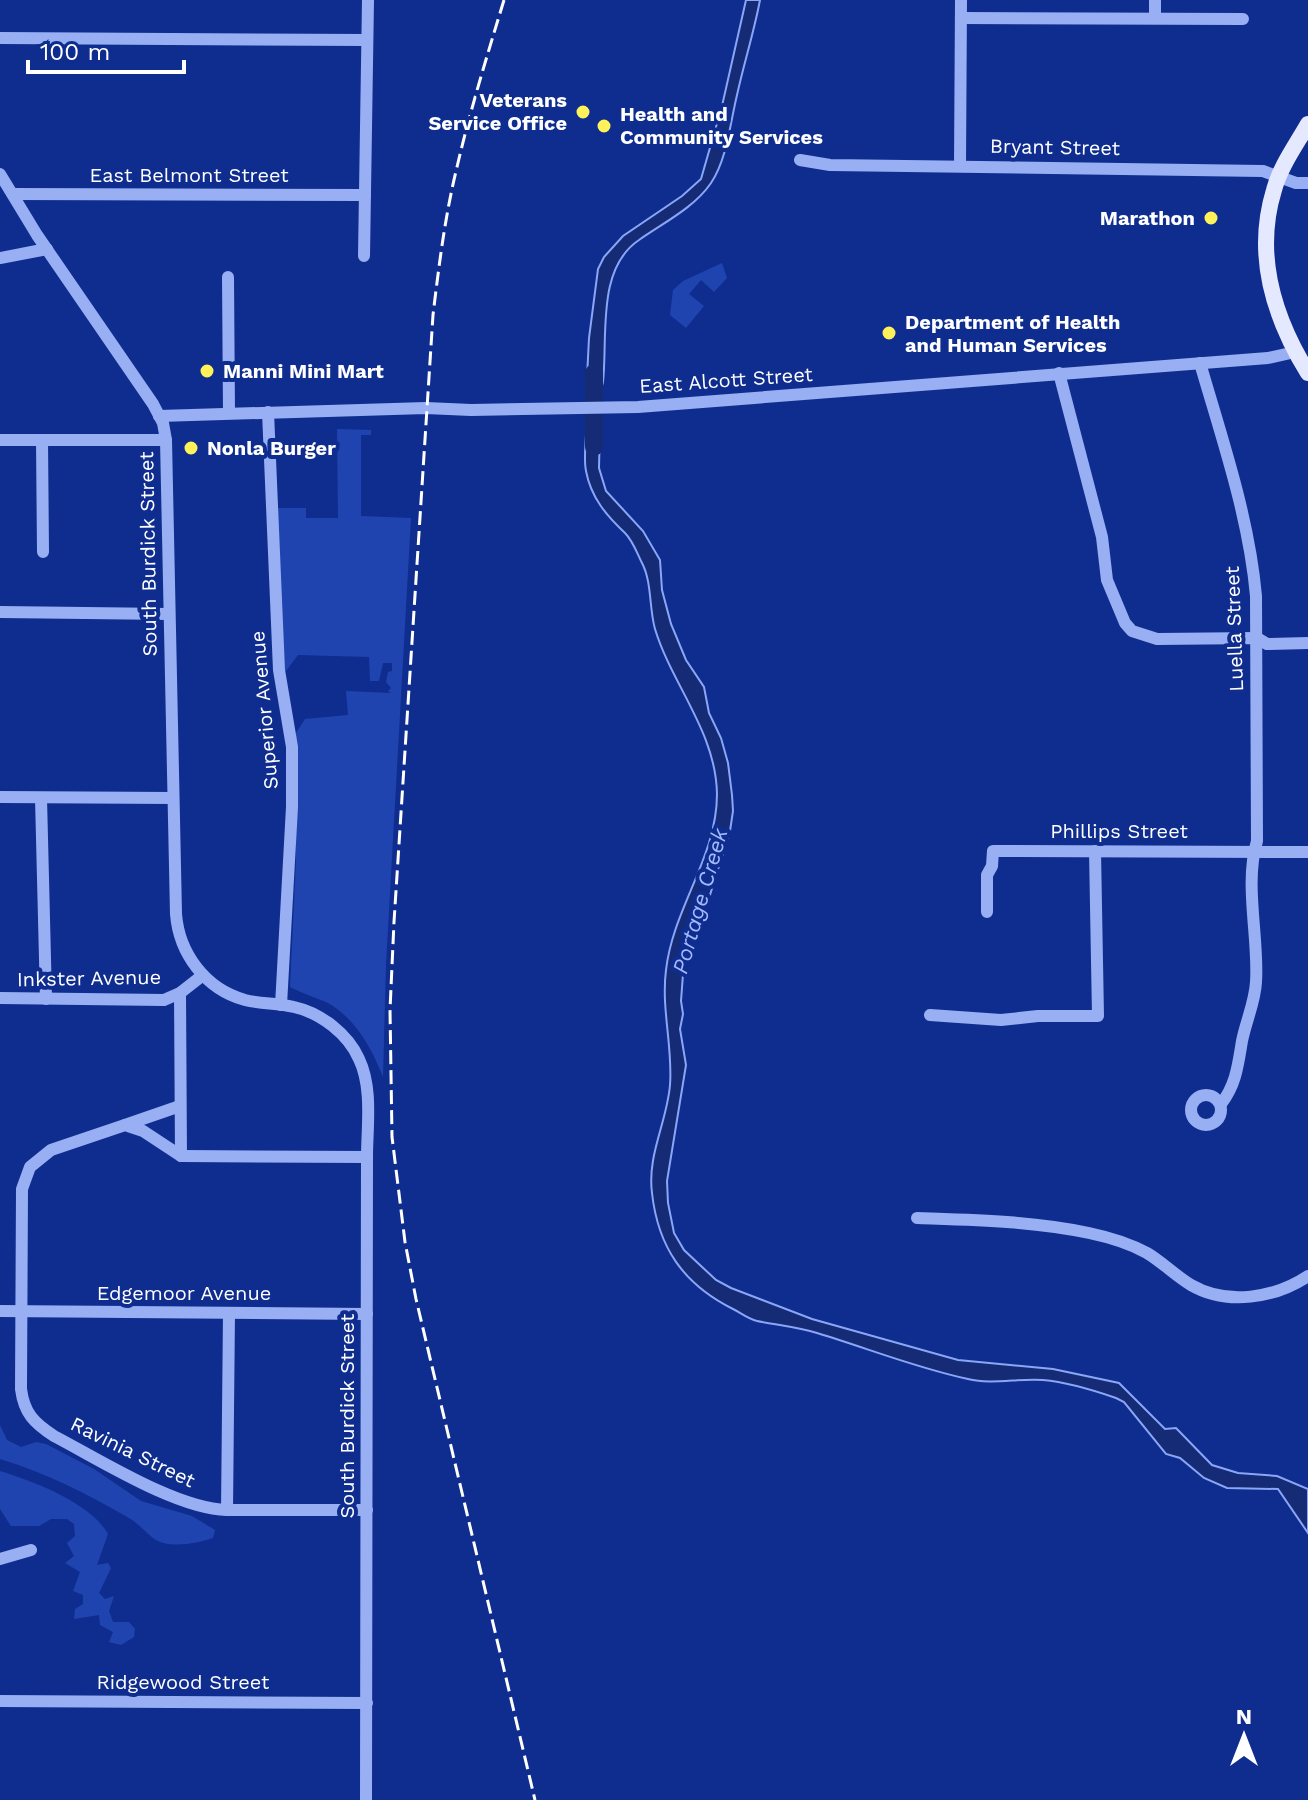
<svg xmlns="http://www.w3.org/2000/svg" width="1308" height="1800" viewBox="0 0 1308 1800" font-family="'Work Sans',sans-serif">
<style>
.green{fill:#2044af}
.water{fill:#152b76;stroke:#89a6f7;stroke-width:2}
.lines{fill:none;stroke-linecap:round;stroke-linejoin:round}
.river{stroke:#152b76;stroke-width:18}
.minor{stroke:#98aff3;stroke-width:12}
.major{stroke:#e4e9ff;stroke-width:16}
.rail{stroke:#fff;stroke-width:3;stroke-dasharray:14 6;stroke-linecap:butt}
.poi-dot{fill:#fff15a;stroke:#0f2d8f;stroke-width:3}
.labels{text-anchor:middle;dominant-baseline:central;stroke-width:8;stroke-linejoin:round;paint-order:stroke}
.poi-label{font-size:20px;font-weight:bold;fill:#fff;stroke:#0f2d8f;text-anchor:start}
.street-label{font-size:20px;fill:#fff;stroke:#0f2d8f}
.water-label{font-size:22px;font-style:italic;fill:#a4bafa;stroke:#0f2d8f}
</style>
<rect width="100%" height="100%" fill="#0f2d8f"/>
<g class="green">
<path d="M722,263L727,278L714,292L701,280L689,294L704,306L686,328L670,315L673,290L683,281Z"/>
<path d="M337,429L371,430V435H361V516L411,518L386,964L383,1077C372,1049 355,1017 326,1002C314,997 302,993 290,987L296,861L294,736L305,719L348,715L346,691L391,693L388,691L391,688L386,682L388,672L392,671V663H383L379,681H370L369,657L298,655L286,671H282L275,508H306V518H338Z"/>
<path d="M0,1425L7,1440L21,1447L36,1442L46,1444L94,1469L141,1501L192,1516L215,1530L213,1538C199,1543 172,1548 158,1541C148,1536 140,1524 129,1518C88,1494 46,1473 0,1459Z"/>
<path d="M0,1471C33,1481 91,1503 108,1534L97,1565L108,1563L111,1568L99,1593L105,1599L114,1596L109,1611L113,1622H129L135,1629L134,1637L121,1645L109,1642L113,1632L100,1625L99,1615L74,1619L75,1609L83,1604V1595L73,1591L80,1572L65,1563L74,1556L67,1543L75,1536L74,1524L67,1519H51L39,1526H11L0,1509Z"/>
</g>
<g class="water">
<path d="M746,0H760C754,32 744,63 737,95C730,124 727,159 711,183C694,208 663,223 639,240C596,269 608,336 603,382L599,397H586L589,338L598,269L604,257L623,236L682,196L701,179L722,106Z"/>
<path d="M586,424H600L599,468L606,491L643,531L660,560L662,590L671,624L686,660L704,687L709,713L721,738L728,763L732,795L733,811L730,831L709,898L691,934L684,961L681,1001L683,1014L680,1029L686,1065L667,1181L668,1203L674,1233L684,1250L716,1280L731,1288L812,1319L958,1360L1053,1369L1119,1383L1165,1429L1176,1428L1212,1465L1238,1473L1277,1476L1308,1489V1533L1278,1489L1227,1488L1204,1478L1180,1458L1166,1454L1124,1402L1116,1398C1093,1390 1066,1382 1043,1380C1018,1378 992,1385 968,1379C916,1368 867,1348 817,1333C797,1327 777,1325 757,1321C748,1319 741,1313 733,1309C683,1284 658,1247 652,1193C647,1155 667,1122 670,1085C673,1047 661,1009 666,970C673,908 717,857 717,794C716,732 672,685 655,629C649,608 652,582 642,563C637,553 633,541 625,533C607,516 591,498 586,471C583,456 587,439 586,424Z"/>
</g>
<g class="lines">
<path class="river" d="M594,373V447"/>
<g class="minor">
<path d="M961,18L1243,19"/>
<path d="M1155,18V0"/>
<path d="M0,38L367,40"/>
<path d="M800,160L830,165L1263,171L1296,183H1308"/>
<path d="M960,166L961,0"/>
<path d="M0,174L37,235L153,404L163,423L166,440L176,914C179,953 205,989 245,1000C261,1004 278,1003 294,1007C321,1013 348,1034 359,1059C373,1088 367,1127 367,1157L366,1800"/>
<path d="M13,194L365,195"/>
<path d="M364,256L368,0"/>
<path d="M0,258L47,249"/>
<path d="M228,277L229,413"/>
<path d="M1200,363C1222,439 1249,517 1256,596L1257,841C1244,884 1259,938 1256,982C1255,1002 1246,1021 1242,1041C1238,1065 1236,1085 1221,1104"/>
<path d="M1059,373L1102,537L1107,580L1125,623L1132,631L1157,639L1257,638L1267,644L1308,643"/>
<path d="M268,412L279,670L292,747V807L281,1005"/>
<path d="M159,416L426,408L471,410L638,407L1268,358L1295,352"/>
<path d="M0,440H166"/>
<path d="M42,440L43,552"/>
<path d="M0,612L169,614"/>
<path d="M0,797L173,798"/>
<path d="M41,798L46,999"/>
<path d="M987,912V875L992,866L993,851L1308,852"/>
<path d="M180,993L181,1156"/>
<path d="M0,998L164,1000L180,993L203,975"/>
<path d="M930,1015L1001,1020L1038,1016H1098L1095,851"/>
<circle cx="1206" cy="1110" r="15"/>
<path d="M125,1125L180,1106"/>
<path d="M181,1156L143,1131L125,1125L51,1150L30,1167L22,1189L21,1389C24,1413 34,1423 54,1436C100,1460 177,1509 227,1510H367"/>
<path d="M181,1156L367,1157"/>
<path d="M917,1218C974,1220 1032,1221 1089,1233C1108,1237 1129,1243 1147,1253C1162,1262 1176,1276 1191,1285C1227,1306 1275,1298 1308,1276"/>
<path d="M0,1311L367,1314"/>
<path d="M227,1510L229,1313"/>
<path d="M0,1559L31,1550"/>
<path d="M0,1701L367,1703"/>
</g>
<path class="major" d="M1308,124C1296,145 1280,167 1274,190C1254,255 1274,318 1308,373"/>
<path class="rail" d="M504,0C487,56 470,111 457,167C445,216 439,265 433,315L394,922L390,1010L392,1137L405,1242L416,1299L535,1800"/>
</g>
<g class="poi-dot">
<circle cx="583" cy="112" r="8"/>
<circle cx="604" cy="126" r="8"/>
<circle cx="1211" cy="218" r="8"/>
<circle cx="889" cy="333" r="8"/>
<circle cx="207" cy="371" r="8"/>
<circle cx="191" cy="448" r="8"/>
</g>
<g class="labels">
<g class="poi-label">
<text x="567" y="100" text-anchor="end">Veterans<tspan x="567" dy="23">Service Office</tspan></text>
<text x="620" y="114">Health and<tspan x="620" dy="23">Community Services</tspan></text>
<text x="1195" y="218" text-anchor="end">Marathon</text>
<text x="905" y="322">Department of Health<tspan x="905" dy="23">and Human Services</tspan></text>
<text x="223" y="371">Manni Mini Mart</text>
<text x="207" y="448">Nonla Burger</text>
</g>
<g class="street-label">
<text transform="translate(1055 147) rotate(1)">Bryant Street</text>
<text x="189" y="175">East Belmont Street</text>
<text transform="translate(726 380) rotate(-4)">East Alcott Street</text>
<text transform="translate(148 554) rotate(-91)">South Burdick Street</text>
<text transform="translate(1234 629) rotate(-92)">Luella Street</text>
<text transform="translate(264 710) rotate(-95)">Superior Avenue</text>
<text x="1119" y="831">Phillips Street</text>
<text transform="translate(89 978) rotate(-1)">Inkster Avenue</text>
<text x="184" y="1293">Edgemoor Avenue</text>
<text transform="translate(347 1416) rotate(-90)">South Burdick Street</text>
<text transform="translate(133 1452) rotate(26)">Ravinia Street</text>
<text x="183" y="1682">Ridgewood Street</text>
</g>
<g class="water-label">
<text transform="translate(700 901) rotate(-74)">Portage Creek</text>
</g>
</g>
<g transform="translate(1244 1736)" stroke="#0f2d8f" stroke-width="6" paint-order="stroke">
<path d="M0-6L14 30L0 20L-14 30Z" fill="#ffffff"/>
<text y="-12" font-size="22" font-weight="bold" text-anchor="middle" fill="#ffffff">N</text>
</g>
<path d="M28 60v12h156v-12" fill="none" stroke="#ffffff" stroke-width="4"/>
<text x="40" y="60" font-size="24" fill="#ffffff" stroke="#0f2d8f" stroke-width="6" paint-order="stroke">100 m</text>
</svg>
